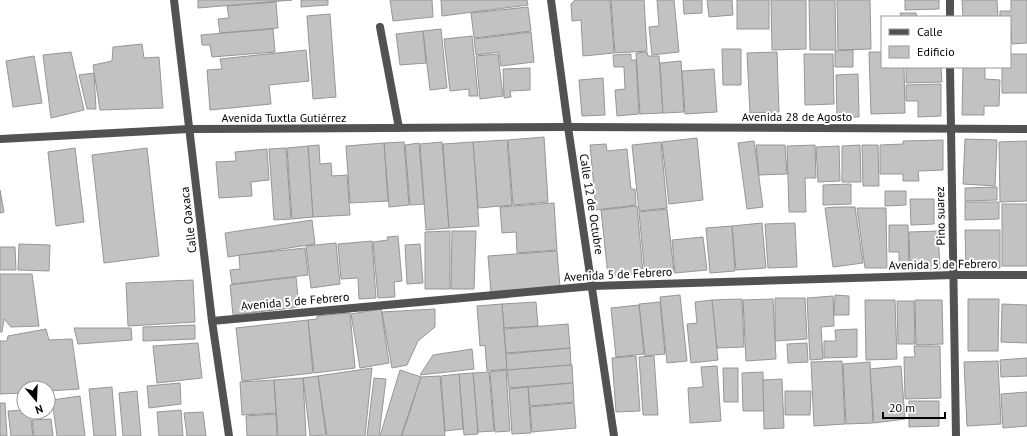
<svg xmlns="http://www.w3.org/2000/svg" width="1027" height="436" viewBox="0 0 1027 436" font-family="'PT Sans',sans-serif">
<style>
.building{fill:#c2c2c2;stroke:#969696}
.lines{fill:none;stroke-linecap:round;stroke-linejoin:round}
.lane{stroke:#525252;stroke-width:8}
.street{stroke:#525252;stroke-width:8}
.labels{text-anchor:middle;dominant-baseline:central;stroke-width:4;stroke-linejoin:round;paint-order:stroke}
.street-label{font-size:12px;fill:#000;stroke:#fff}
</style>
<rect width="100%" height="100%" fill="#fff"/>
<g class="building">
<path d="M198,0H292L198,8Z"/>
<path d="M301,0H328V5L301,7Z"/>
<path d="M390,0H432L433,17L393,21Z"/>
<path d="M441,0H527L528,5L442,16Z"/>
<path d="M575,0H610L614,53L583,56L581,20L572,21L571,4Z"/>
<path d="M611,0H644L647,51L615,53Z"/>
<path d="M657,0H674L679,52L652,55L649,27L659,26Z"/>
<path d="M683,0H702V13L684,14Z"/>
<path d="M707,0H732L733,15L709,17Z"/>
<rect x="737" y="0" width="32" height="29"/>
<path d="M771,0H806V49L772,50Z"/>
<path d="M809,0H835L836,50H810Z"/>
<path d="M837,0H870L871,49L838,50Z"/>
<path d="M905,0H939V9L905,10Z"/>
<path d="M962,0H997L998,17H963Z"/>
<path d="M1011,0H1027V43L1012,44L1010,17H1000V11H1011Z"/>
<path d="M276,2L278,28L220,33L218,19L229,18L227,6Z"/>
<path d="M528,7L531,31L474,38L471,13Z"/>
<path d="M900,13H916L917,17H901Z"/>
<path d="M330,14L336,97L313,99L307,16Z"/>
<path d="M273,29L275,52L212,57L210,45H202L201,35Z"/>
<path d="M441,29L447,88L430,90L423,31Z"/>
<path d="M423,31L426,63L400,65L396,34Z"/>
<path d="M531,32L534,62L501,66L499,52L476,55L474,39Z"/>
<path d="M472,36L478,96H469V89L450,91L444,39Z"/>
<path d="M142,44L144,58L159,57L163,108L100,110L93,65L112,61L113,47Z"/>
<path d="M722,49H741V85H723Z"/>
<path d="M306,50L309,81L269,85L271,104L210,110L207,70L222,69L220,59Z"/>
<path d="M853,50V67H835V51Z"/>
<path d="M71,52L84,110L51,118L43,55Z"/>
<path d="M647,52L648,56H659L663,113L640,114L636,53Z"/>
<path d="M777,52L779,112L750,113L747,53Z"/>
<path d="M869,52H882V67H904L905,113L871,114Z"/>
<path d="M498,54L503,96L480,99L476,56Z"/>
<path d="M631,54V60H636L639,114L617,116L615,90L625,89L624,67H614L613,55Z"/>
<path d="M804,54H833L834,104L805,105Z"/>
<path d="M1010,54H1027V93H1002V67H1010Z"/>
<path d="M34,56L42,103L13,107L6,61Z"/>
<path d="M681,61L684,112L663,113L660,63Z"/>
<path d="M906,67H941L942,82L906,83Z"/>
<path d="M963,67H985V79L1000,80L999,106H984V115H962Z"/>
<path d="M530,68V90L510,91L511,97L504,98L503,69Z"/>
<path d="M714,69L717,112L685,114L682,71Z"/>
<path d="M94,73L96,109H87L79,75Z"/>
<path d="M858,74L859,117H837L836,75Z"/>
<path d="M603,78L605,115L582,116L579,80Z"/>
<path d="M941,84V116L918,117V101H906V85Z"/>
<path d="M544,137L548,202L513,205L508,140Z"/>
<path d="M697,138L703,200L669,204L662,142Z"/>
<path d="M965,139L997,140L995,186L963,184Z"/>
<path d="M507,140L512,205L478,208L473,142Z"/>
<path d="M943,140V170L918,171L919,181H903V174H880V145L903,144V141Z"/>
<path d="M754,141L763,207L747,209L738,143Z"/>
<path d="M1027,141V201L1000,202L999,142Z"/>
<path d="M404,142L409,205L389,207L384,143Z"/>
<path d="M442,142L449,228L426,230L420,144Z"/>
<path d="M473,142L479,226L449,228L443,144Z"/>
<path d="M661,142L667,208L639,211L632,145Z"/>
<path d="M384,143L388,201L350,203L346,146Z"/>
<path d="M419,143L424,204L410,205L405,145Z"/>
<path d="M606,144L607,151L627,149L631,189H635L636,205L596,210L590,145Z"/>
<path d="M319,145L320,164L331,163L332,176L347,175L350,215L313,217L308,146Z"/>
<path d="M756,145H785L787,174L759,175Z"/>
<path d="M815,145L816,178H805L806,212H789L787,146Z"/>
<path d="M860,145L861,182H842V146Z"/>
<path d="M862,145H878L879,186H863Z"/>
<path d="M308,146L313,217L292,219L287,148Z"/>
<path d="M839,146L840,181L818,182L816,147Z"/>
<path d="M75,148L84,222L56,226L48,152Z"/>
<path d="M147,148L159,256L104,263L92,155Z"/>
<path d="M286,148L291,219L274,220L269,149Z"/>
<path d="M267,149L269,180L251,182L252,196L219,198L216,162L236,161L235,152Z"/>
<path d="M851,184V204L823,205V185Z"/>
<path d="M997,187V200L965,201V188Z"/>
<path d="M0,190L4,212L0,213Z"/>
<path d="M885,191H906V205L885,206Z"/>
<path d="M910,199H934V224L911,225Z"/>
<path d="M965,202H999V219L965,220Z"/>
<path d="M554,203L557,250L517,253L516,232L502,233L500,207Z"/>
<rect x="1002" y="204" width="25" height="62"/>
<path d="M637,206L643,273L608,276L601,210Z"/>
<path d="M836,207H855L863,263L833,267L825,208Z"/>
<path d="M857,208H886L887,268H865Z"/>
<path d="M667,209L674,273L645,276L639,212Z"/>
<path d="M312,220L315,244L228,257L225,233Z"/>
<path d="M762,223L766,268L736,270L732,226Z"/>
<path d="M795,223L797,267L768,268L765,224Z"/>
<path d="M889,225H908L909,269H899V252H889Z"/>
<path d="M732,226L735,271L710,273L706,228Z"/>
<path d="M965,230H1000V268H966Z"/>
<path d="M450,231V289H425V232Z"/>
<path d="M452,231H476L474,289H451Z"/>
<path d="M938,231L940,269L910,271L909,232Z"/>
<path d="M398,236L402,281L394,282L395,297L378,298L373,242L388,240L387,237Z"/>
<path d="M703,237L707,270L675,273L672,240Z"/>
<path d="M372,241L376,298L359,299L358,278L341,279L338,244Z"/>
<path d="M336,243L340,284L311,288L306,246Z"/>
<path d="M19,244L50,245L49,271L18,270Z"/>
<path d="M420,244L423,283L407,284L405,245Z"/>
<path d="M0,247H15L16,270H0Z"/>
<path d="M305,248L308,275L232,284L230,270L240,269L239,255Z"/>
<path d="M557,251L560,287L491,293L488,256Z"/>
<path d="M0,274H32L39,326L11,327L4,319L2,332H0Z"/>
<path d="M296,277L299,307L233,315L230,285Z"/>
<path d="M193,280L195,322L128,326L126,283Z"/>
<path d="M680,295L687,361L667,363L660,297Z"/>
<path d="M835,295L849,296V315H834Z"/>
<path d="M833,296L834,326L821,327L823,359L810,360L807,298Z"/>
<path d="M775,298H805L807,339L775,341Z"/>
<path d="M742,299L744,347L717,348L712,300Z"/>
<path d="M773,299L776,359L746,361L743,300Z"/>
<path d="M968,299H999L998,351H968Z"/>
<path d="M712,300L718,360L691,363L687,324L697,323L695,302Z"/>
<path d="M865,300H895L897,359L866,360Z"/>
<path d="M915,300H942L943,344L916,345Z"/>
<path d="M897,301H914L915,344H898Z"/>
<path d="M536,302L538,326L504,328L502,304Z"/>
<path d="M660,302L665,354L645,356L639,304Z"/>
<path d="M502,304L507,369L487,371L485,345L480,346L477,306Z"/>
<path d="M1002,304L1027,305V343L1001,342Z"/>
<path d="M639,305L644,354L616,357L611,308Z"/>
<path d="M381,309L389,363L360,368L351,314Z"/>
<path d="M435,309V327L418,341L407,365L392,368L382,312Z"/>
<path d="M350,313L355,368L314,373L308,320L317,319V316Z"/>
<path d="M308,320L313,373L242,381L236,328Z"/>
<path d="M568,324L570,348L506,353L504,329Z"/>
<path d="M195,325V339L143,341V327Z"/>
<path d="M74,328H131L132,340L78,344Z"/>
<path d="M46,329L49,340L72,339L79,389L48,391V388H24V393L0,394V341H7L8,336Z"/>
<path d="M857,329V357L824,358V341H836L835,330Z"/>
<path d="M198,343L202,378L157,383L153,346Z"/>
<path d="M807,343L808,362L788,363L787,344Z"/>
<path d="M914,346H940L941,398L905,399L904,357H915Z"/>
<path d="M570,348L571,365L507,370L506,354Z"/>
<path d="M472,349L474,369L420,375L433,355Z"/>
<path d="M636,356L640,411L616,412L612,358Z"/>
<path d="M654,356L658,415H643L639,357Z"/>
<path d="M1027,358V376L1001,377L1000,360Z"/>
<path d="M842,361L845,424L814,426L811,362Z"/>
<path d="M998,361L1001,424L967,426L964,362Z"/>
<path d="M870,362L873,423L846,424L843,364Z"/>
<path d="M572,365L573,383L509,388L507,370Z"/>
<path d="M717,366L721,421L690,423L688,388L703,387L701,367Z"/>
<path d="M901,366L905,419L874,423L870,369Z"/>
<path d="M372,368L365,436H327L318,376Z"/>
<path d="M723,368H738V402H724Z"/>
<path d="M400,370L421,377L401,436H380Z"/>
<path d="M506,370L510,431L495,432L490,372Z"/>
<path d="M489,372L494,431L478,432L473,373Z"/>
<path d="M763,372L764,411H743L742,373Z"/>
<path d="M473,373L478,434L464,435L459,374Z"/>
<path d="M459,374L463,429L445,431L441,376Z"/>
<path d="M318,376L326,435L310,436L303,378Z"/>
<path d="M440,376L445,436H402L421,377Z"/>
<path d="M303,378L306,436H278L274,380Z"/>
<path d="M374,378L386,379L379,436H367Z"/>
<path d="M782,379L784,428L764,429L763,380Z"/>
<path d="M274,380L276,413L242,415L240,382Z"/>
<path d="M180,383L181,404L149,408L147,386Z"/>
<path d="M573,383L574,402L530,406L528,387Z"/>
<path d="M112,387L116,436H94L89,389Z"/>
<path d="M528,387L531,433L512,434L509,389Z"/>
<path d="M137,391L141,436H123L119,393Z"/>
<path d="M785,391H811L810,415H785Z"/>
<path d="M1027,392V426L1003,428L1001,394Z"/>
<path d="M80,396L85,436H57L52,400Z"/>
<path d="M909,401H939V426L909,427Z"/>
<path d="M0,403H5L7,436H0Z"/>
<path d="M574,403L576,428L532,432L530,407Z"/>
<path d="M24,410V412H30L33,436H11L8,411Z"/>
<path d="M181,410L183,436H159L157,412Z"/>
<path d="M203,412L206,436H187L184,413Z"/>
<path d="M276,414L277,436H247L246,416Z"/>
<path d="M51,419L53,436H34L32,420Z"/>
</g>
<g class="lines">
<path class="lane" d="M380,27L399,128"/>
<g class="street">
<path d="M174,0L212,321L229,436"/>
<path d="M551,0L568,127L614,436"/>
<path d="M950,0V17"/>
<path d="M950,67L956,436"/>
<path d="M0,139L189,129L568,127L1027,129"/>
<path d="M212,321L593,286L953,275H1027"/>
</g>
</g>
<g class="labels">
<g class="street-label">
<text x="797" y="116">Avenida 28 de Agosto</text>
<text x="284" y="117">Avenida Tuxtla Gutiérrez</text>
<text transform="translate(592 204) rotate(81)">Calle 12 de Octubre</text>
<text transform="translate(940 216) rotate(-91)">Pino suarez</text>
<text transform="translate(188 220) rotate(-97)">Calle Oaxaca</text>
<text transform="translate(943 264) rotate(-1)">Avenida 5 de Febrero</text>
<text transform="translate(618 274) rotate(-3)">Avenida 5 de Febrero</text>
<text transform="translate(295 301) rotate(-5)">Avenida 5 de Febrero</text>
</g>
</g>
<rect x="881" y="16" width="130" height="52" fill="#ffffff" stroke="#999999"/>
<rect x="889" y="29" width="20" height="6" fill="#525252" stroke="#999999"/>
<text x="917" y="36" font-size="12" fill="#000000">Calle</text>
<rect x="889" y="46" width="20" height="12" fill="#c2c2c2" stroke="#999999"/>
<text x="917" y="56" font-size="12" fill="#000000">Edificio</text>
<g transform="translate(36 400) rotate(161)"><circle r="19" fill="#ffffff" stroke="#999999"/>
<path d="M0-3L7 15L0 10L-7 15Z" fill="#000000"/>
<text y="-6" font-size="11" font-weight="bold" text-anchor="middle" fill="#000000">N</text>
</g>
<path d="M883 412v6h62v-6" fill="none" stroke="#000000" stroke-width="2"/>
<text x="889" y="412" font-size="12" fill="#000000" stroke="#ffffff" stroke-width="3" paint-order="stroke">20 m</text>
</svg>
